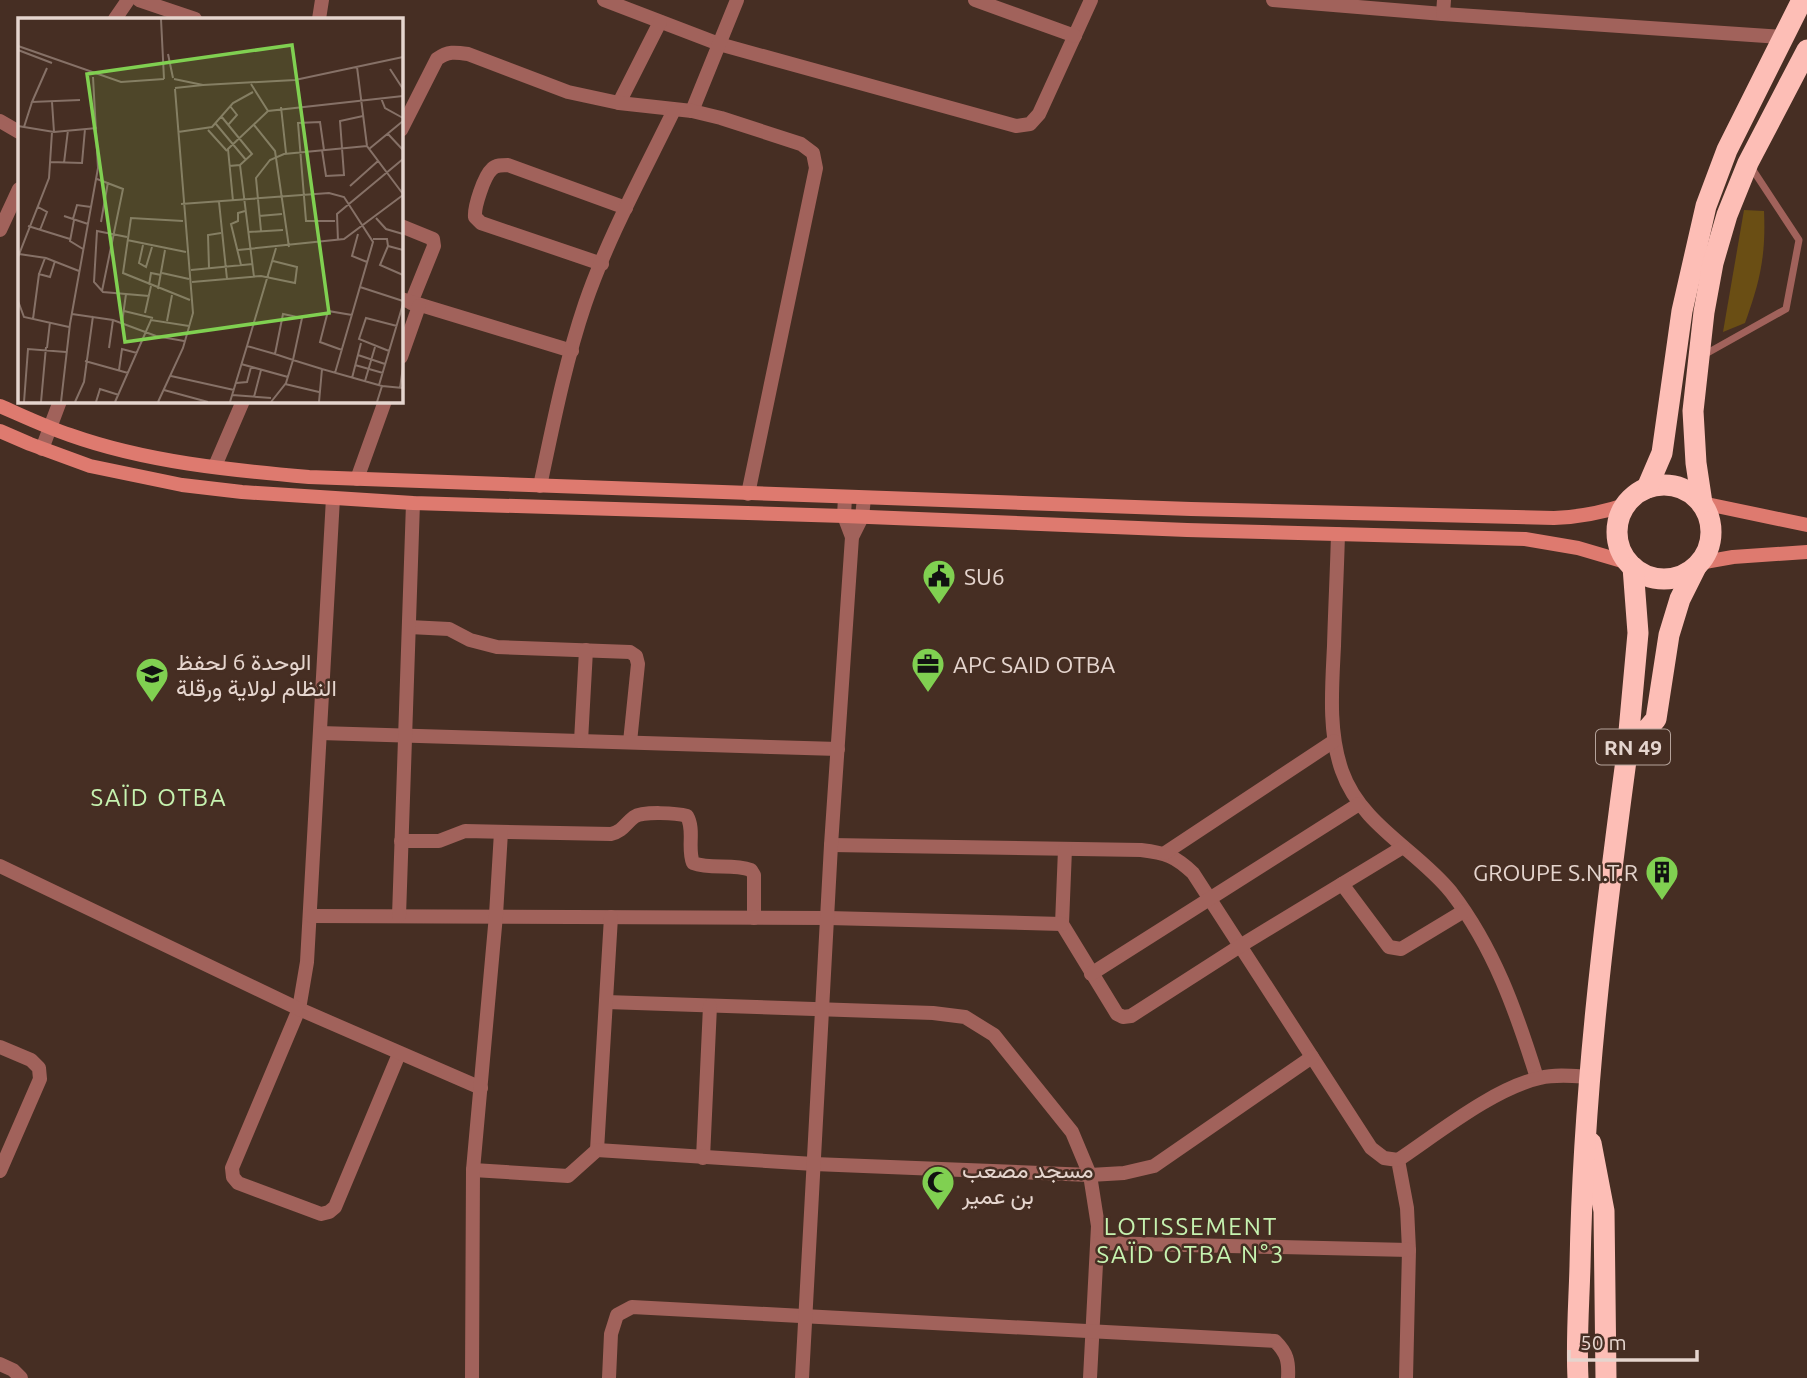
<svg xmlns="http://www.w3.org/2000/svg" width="1807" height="1378" viewBox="0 0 1807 1378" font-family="Ubuntu,Vazirmatn,sans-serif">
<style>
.green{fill:#6a4e14}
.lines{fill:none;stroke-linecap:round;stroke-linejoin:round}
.lane{stroke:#a1625b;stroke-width:7}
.street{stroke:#a1625b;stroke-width:14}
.secondary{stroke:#de7a6f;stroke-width:14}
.highway{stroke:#fdbeb6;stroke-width:21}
.labels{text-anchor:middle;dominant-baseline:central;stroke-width:5;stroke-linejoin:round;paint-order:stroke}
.shield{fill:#462e23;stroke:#b5a39b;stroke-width:2}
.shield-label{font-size:21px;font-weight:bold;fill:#e5d5ce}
.poi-label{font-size:23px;fill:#e5d5ce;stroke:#462e23;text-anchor:start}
.neighbourhood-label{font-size:24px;letter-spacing:2px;fill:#c6f3b0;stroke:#462e23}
.inset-road{fill:none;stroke:#867167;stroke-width:2}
.view{fill:#80d051;fill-opacity:0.15;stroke:#80d051;stroke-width:3.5}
.inset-edge{fill:none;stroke:#e5d5ce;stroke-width:3.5}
</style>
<rect width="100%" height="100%" fill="#462e23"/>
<path class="green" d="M1744,210L1764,211C1766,256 1760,281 1745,323L1723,332Z"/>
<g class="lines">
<path class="lane" d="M1702,356L1786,309L1799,240L1751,167"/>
<g class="street">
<path d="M139,0L195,19"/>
<path d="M604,0L719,44L1016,126L1030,124L1039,114L1091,0"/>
<path d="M975,0L1075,36"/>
<path d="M1273,0L1443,14L1782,37"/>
<path d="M1443,14L1444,0"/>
<path d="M115,19L128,0"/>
<path d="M319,19L322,0"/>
<path d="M619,103L660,22"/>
<path d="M692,111L737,0"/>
<path d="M0,121L19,132"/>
<path d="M401,130L437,59C448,51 455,52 468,54L568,92L619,103L692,111L721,118L801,144L813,153L816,168L748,494"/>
<path d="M401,226L433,239L434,246L411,303"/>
<path d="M0,230L19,189"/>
<path d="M602,264L481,223L475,217C474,207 484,176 492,169C496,165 502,165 508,165L626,208"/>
<path d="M401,299L572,351"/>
<path d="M401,357L419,306"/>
<path d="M42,449L60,401"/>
<path d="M215,466L243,401"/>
<path d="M357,479L385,401"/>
<path d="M540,486C553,425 565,363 585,304C608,237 643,174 674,110"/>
<path d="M845,497L844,516L852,537"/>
<path d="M333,498L307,962L299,1009L232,1168L233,1177L238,1183L321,1214L329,1212L335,1207L399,1054"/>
<path d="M1338,534C1337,572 1335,609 1334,646C1332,687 1328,732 1342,771C1361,825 1417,850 1451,892C1494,948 1516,1011 1537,1078"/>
<path d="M409,627L449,629L470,640L497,647L630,652L636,656L638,664L630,742"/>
<path d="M320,733L838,749"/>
<path d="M581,741L586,650"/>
<path d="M401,841H439L465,831L611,834C623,831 625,824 634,817C643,811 677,813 687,816C695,830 687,848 693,863C711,870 732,863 751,870L754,875V918"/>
<path d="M831,845L1141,850C1166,853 1175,856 1193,873L1371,1148L1384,1158L1398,1160L1407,1208L1409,1250L1406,1378"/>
<path d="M1065,849L1062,924L1117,1014L1123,1017L1131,1016L1240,946L1403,847"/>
<path d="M1165,853L1334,741"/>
<path d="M0,866L299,1009L481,1088"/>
<path d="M1342,884L1389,947L1401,949L1464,911"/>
<path d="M311,916L828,918L1062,924"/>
<path d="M399,916L413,503"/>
<path d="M1091,974L1359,804"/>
<path d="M606,1002L933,1013L965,1017L994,1035L1072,1132L1090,1175L1098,1226L1090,1378"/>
<path d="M0,1047L31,1060L39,1068L40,1079L0,1171"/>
<path d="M597,1150L611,917"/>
<path d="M703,1158L710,1006"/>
<path d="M1398,1160C1437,1134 1494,1088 1540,1078C1556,1074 1573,1076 1589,1077"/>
<path d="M473,1170L568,1176L597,1150L814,1164L1090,1175L1124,1173L1154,1166L1312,1057"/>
<path d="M1098,1243L1409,1250"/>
<path d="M0,1364L13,1370L21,1378"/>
<path d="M472,1378L473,1170L496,915L501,832"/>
<path d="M609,1378L611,1334L617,1315L632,1307L1275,1341C1287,1353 1289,1361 1288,1378"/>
<path d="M802,1378L831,845L852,537L862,517L864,498"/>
</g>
<g class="secondary">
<path d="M0,406C23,416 46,427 70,435C146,462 229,470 309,477L1191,509L1554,518C1579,517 1601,513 1625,505"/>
<path d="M0,431L30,444L90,466L182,485L242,492L413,503L844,516L1187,530L1525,539L1578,548L1629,563"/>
<path d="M1702,503L1807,525"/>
<path d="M1699,563L1733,557L1807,552"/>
</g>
<g class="highway">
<circle cx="1664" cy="532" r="47"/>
<path d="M1647,488L1662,453L1682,311L1706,206L1727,150L1802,0"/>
<path d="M1702,503L1696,463L1693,411L1704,312L1713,263L1727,215L1748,163L1807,50"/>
<path d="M1633,567L1638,633L1627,753L1656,719L1669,635L1680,599L1696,567"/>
<path d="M1591,1143L1604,1211L1606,1378"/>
<path d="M1578,1378C1576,1341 1579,1303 1580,1266C1583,1094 1604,924 1627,753"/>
</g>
</g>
<defs>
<symbol id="civic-pin" viewBox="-11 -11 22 30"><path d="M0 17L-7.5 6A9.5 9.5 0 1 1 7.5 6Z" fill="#80d051" stroke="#462e23"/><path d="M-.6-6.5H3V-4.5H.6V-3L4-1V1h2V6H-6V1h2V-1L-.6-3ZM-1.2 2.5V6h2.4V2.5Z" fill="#111"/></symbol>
<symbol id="office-pin" viewBox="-11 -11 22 30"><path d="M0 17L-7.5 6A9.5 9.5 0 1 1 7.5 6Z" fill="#80d051" stroke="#462e23"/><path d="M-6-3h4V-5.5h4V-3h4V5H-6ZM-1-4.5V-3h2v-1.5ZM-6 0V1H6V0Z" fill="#111"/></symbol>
<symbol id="school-pin" viewBox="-11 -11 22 30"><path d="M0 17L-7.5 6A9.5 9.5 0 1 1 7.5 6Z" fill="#80d051" stroke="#462e23"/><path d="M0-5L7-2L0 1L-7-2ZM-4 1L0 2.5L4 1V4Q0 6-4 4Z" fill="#111"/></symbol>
<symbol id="building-pin" viewBox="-11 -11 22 30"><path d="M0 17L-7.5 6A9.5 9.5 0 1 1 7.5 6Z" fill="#80d051" stroke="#462e23"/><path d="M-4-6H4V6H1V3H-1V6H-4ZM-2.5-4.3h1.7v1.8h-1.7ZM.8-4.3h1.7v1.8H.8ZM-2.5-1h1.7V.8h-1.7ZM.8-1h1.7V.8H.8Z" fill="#111"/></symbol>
<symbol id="mosque-pin" viewBox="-11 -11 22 30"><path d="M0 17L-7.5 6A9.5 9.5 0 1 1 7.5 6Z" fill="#80d051" stroke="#462e23"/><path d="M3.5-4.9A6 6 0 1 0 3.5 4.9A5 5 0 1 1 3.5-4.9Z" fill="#111"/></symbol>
</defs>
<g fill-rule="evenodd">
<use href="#civic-pin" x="920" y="557" width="38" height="52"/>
<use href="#office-pin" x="909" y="645" width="38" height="52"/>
<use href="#school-pin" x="133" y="655" width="38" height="52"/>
<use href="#building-pin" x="1643" y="853" width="38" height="52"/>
<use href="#mosque-pin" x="919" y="1163" width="38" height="52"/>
</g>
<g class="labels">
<rect class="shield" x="1596" y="729.5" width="74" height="35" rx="5"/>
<g class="shield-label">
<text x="1633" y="747">RN 49</text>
</g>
<g class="poi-label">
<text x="964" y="576">SU6</text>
<text x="176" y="661">الوحدة 6 لحفظ<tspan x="176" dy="26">النظام لولاية ورقلة</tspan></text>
<text x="953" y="664">APC SAID OTBA</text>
<text x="1638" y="872" text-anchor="end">GROUPE S.N.T.R</text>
<text x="962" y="1169">مسجد مصعب<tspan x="962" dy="26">بن عمير</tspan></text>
</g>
<g class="neighbourhood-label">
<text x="159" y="797">SAÏD OTBA</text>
<text x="1191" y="1226">LOTISSEMENT<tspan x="1191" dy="28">SAÏD OTBA N°3</tspan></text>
</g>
</g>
<g transform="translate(18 18)">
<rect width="385" height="385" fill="#462e23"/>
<path class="inset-road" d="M143,1L146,61M0,28L103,64L146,61M0,32L34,45M150,36L155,60M339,49L349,128L385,176M29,50L14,84L62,82M372,51L385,71M156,61L185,67L157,70M233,66L250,93M185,67L277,62L385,39M363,80L367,90L385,100M34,84L36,114M263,89L268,135M203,98L234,136L222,147L211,148M198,106L228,142M210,107L219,97L212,88M236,107L257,133L271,229M0,108L36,114L79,110M6,109L14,84M190,112L209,133M160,114L194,109L215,85L235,74M370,116L385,132M351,131L385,103M304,132L308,158L326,157L322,103L345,98M306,132L302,104L280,105L288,203H317M32,144L64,145L67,111M46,145L50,112M222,147L236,259M79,161L105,171L84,273M332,168L360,143M215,183L210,131L250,93L385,78M201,184L209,261M163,186L311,175L326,179L355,224L317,355M20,189L29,194L22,212M46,198L70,206M241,198L264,196M358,200L368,211L385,216M55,201L59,187L73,189M56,202L52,223L65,231M165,203L113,200L105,255L172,282M83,204L90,164M10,208L52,221M243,213L238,160L252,142L266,136L349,128M230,214L265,212M340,216L334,238L349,244M109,219L79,213L76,264L85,274L131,278M355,221H369L370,228M109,222L168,234M320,223L319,196L385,141M125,227L121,245L128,249L134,229M220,232L326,221L385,177M385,232L370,228L362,247L385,257M1,236L28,240L61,253M0,239L31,160L34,114M27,240L21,256L32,259L37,243M223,247L213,206L220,203V195L227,193M191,250L190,217L203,215M173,252L235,246M144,255L171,261M174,264L243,258L277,265L279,249L255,243M131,267L133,255L143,257M342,269L385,283M140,271L147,232M0,283L6,299L51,309M106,293L135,300M127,295L133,268M54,296L95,302L138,318L166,323M15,301L21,256M149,303L154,277M104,305L108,276M229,328L258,230M29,330L32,304M91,330L95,302M324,332L302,324L310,293L334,297M371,333L341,321L348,300L379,308M340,337L367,346M67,343L110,355M223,346L270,359M337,347L365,355M101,352L104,331L119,335M153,358L216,372M334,360L343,325M347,363L357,329M218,365L229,364L233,349M267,366L301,374M361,367L385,286M364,368L385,370M382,370L385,349M146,372L190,384M214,377L253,380M236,379L243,352M6,384L10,331L48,334M23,384L28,329M43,384L52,306L80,150L75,59M57,384L66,364L75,298M78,384L82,371L101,377M97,384L133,302L171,308M140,384L165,330L175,295L157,71M212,384L229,328L257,336L275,342L284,300L265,296L257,336M253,384L268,365L275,342L304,351M301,384L304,351L364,368L359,384"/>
<path class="view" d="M274,27L311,295L107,324L69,56Z"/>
<rect width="385" height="385" class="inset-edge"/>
</g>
<path d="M1569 1350v10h128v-10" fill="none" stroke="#e5d5ce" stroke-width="3.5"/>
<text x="1580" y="1350" font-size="21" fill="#e5d5ce" stroke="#462e23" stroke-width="5" paint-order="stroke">50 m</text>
</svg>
